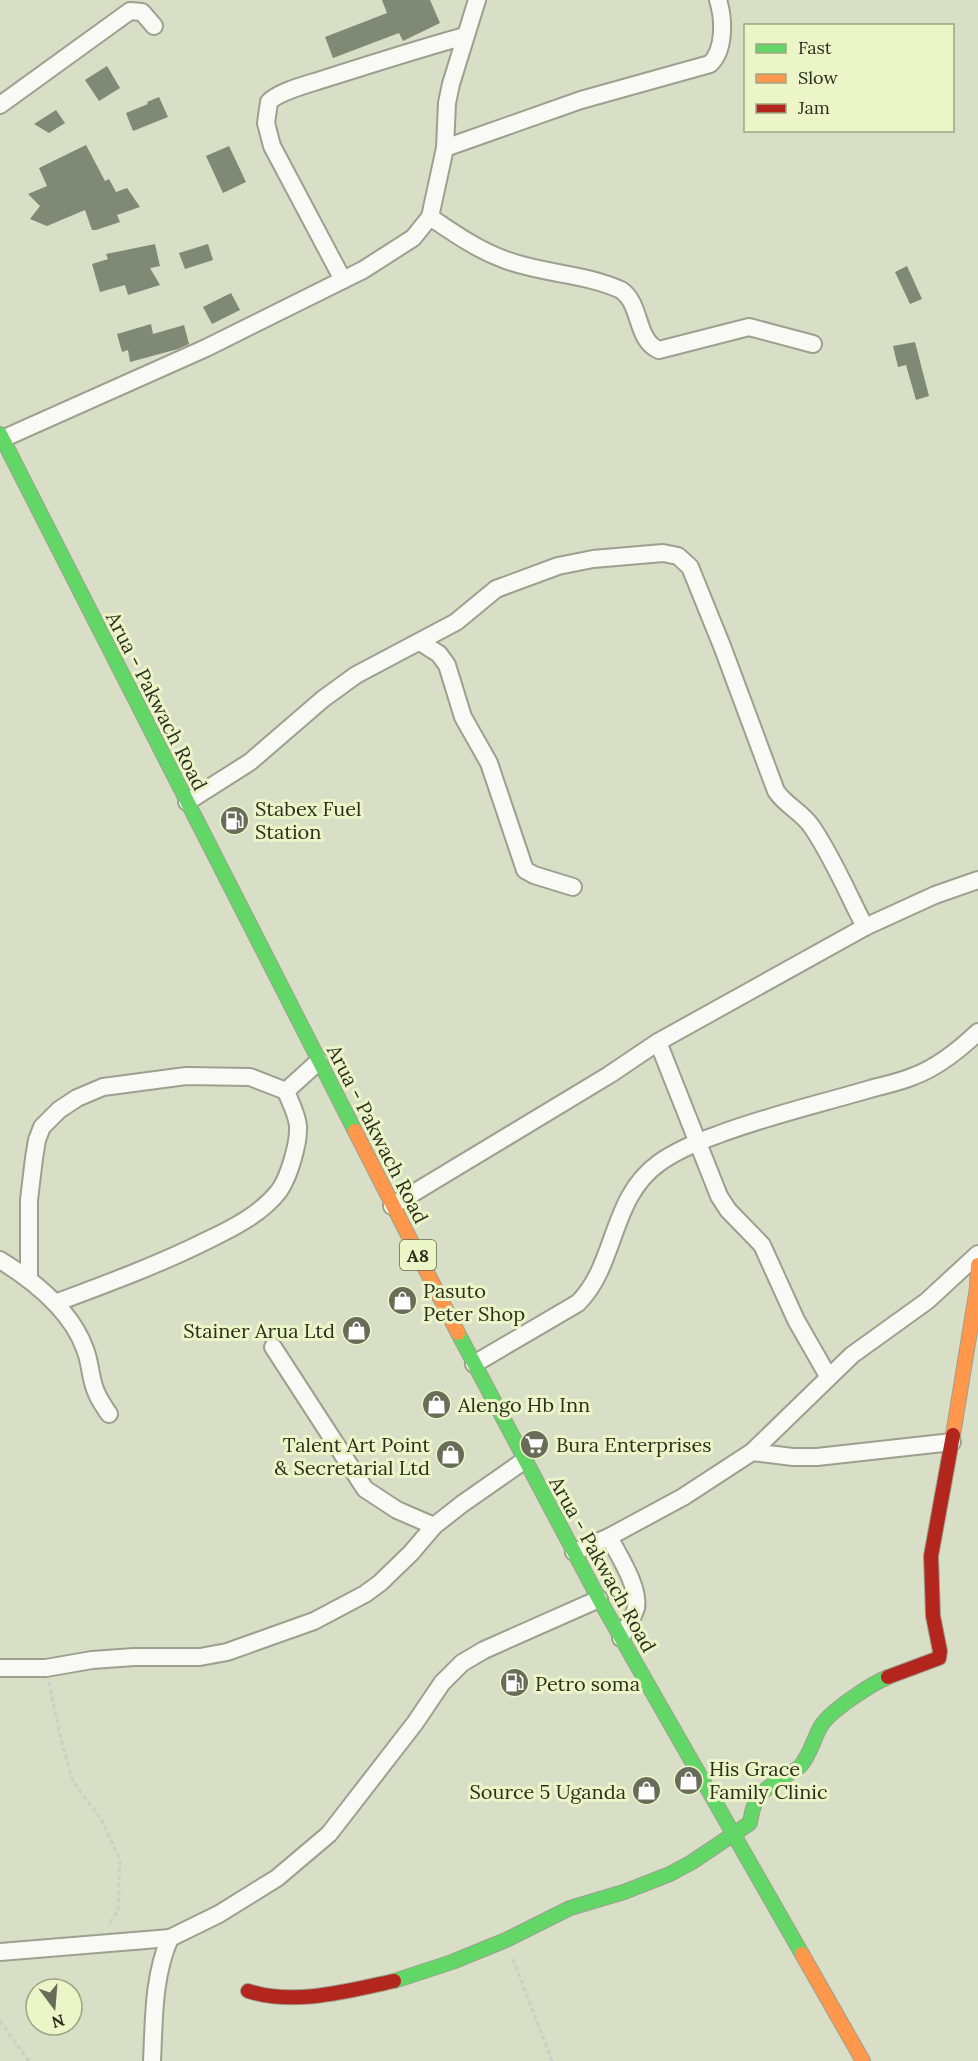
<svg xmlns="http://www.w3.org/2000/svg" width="978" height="2061" viewBox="0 0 978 2061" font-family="Lora,serif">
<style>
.building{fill:#808975}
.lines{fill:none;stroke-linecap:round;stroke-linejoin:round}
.street-casing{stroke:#9da08e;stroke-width:20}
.fast-casing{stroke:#9da08e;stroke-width:16}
.slow-casing{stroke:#9da08e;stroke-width:16}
.jam-casing{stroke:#9da08e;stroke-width:16}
.path{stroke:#cdcfc7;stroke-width:3;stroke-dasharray:4.5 3;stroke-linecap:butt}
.street{stroke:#f9faf6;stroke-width:16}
.fast{stroke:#63d668;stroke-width:14}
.slow{stroke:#ff974d;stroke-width:14}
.jam{stroke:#b3261e;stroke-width:14}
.labels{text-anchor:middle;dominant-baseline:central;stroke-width:6;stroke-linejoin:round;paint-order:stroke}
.shield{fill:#ecf5c7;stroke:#656a50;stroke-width:1.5}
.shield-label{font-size:18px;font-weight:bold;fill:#2b2f1d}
.street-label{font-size:20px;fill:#2b2f1d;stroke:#ecf5c7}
.poi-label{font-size:20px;fill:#2b2f1d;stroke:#ecf5c7;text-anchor:start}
</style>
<rect width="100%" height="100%" fill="#d9dec6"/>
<g class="building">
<path d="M382,0H430L440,23L403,41L399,33L333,58L325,37L387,13Z"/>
<path d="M107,66L120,88L99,101L85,80Z"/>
<path d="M159,97L168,117L133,131L126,113L148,104L147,102Z"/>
<path d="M56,110L65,123L49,133L34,124Z"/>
<path d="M86,145L105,181L109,179L116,192L127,188L140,207L117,215L120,222L96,230H92L85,210L47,226L30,219L40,206L28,194L47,186L39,168Z"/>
<path d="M229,146L246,182L223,193L206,156Z"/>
<path d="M155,244L160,266L150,268L160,285L128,295L125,285L100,292L92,264L108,259L106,254Z"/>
<path d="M208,244L213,260L185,269L179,253Z"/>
<path d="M907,266L922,299L910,304L895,272Z"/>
<path d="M231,293L240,310L212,324L203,307Z"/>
<path d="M151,324L153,334L184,325L189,344L178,349L130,362L128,350L122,352L117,334Z"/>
<path d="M915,342L929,396L916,400L906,365L898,367L893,346Z"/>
</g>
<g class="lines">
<defs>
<g id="street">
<path d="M0,105L130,11L142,12L154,26"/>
<path d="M445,148L581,100L710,64C725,50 724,19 718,0"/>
<path d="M430,217C454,233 476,249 503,259C541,274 584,273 621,290C642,304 635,340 659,350L749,327L813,344"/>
<path d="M343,280L272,146L266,123L269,102C279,91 309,84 324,79C371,64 418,49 465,36"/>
<path d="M2,439L206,348L363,270L413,238L430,217L445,148L447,103L451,84L477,0"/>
<path d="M420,642L439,654L447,665L463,717L489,763L525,870L534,875L573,887"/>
<path d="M187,802L250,762L323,699L356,675L456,622L496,589L558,566L593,559L663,553L678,556L690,567L722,646L776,791C785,805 802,812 812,827C833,858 848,894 865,927"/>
<path d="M658,1042L719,1196L728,1210L762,1245L796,1320L828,1376"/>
<path d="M392,1206L609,1075L658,1042L865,927L935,895L978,880"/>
<path d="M0,1260C34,1281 71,1310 85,1349C91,1364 90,1380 97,1394C100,1401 105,1408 109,1414"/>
<path d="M29,1279V1200L34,1158L37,1140L42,1127L59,1110L77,1098L103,1087L186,1076L250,1077L286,1091"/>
<path d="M55,1303C106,1284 158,1265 208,1240C233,1228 261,1214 279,1191C289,1177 299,1143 298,1126C297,1114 290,1102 286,1091L319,1061"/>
<path d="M273,1347L365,1489L397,1510L434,1526"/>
<path d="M474,1364L578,1303C617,1264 610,1198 659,1163C677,1150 697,1142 717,1135C767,1116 819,1104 870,1089C885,1085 900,1082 914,1076C938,1067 959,1050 978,1032"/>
<path d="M752,1452L793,1457H817L952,1442"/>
<path d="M609,1537C618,1554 640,1588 636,1608C633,1618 626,1628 621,1638"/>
<path d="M574,1552L609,1537L683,1497L752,1452L852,1355L927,1301L978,1254"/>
<path d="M0,1668H46L92,1660L134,1657H200L227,1652L314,1621L365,1594L380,1583L411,1553L434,1526L462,1504L525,1460"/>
<path d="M0,1952L170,1938L219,1914L277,1878L329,1834L415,1723L442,1683L462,1663L484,1650L599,1599"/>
<path d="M152,2061C154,2020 153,1976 170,1938"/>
</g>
<g id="fast">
<path d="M0,434L355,1131"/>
<path d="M458,1333L599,1599L802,1954"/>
<path d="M394,1981L452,1962L506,1940L570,1908L624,1892L670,1874L692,1862L750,1823C754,1793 764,1790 787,1775C792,1771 799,1769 802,1764C811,1752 814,1738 821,1726C830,1711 871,1684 888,1677"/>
</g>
<g id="slow">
<path d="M355,1131L458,1333"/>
<path d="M953,1435L977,1288L978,1265"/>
<path d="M802,1954L863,2061"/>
</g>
<g id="jam">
<path d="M888,1677L939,1658L940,1651L933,1616L931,1556L953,1435"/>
<path d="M248,1991C294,2006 348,1991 394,1981"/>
</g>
</defs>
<use href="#street" class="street-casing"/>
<use href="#fast" class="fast-casing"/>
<use href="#slow" class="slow-casing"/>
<use href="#jam" class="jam-casing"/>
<g class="path">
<path d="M49,1682L61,1740L73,1782L101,1819L120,1860L118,1910L108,1926"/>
<path d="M513,1959L552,2061"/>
<path d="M0,2021L29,2061"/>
</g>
<use href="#street" class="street"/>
<use href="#fast" class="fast"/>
<use href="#slow" class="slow"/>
<use href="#jam" class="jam"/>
</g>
<defs>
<symbol id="fuel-disc" viewBox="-11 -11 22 22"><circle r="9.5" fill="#686c58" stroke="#ecf5c7"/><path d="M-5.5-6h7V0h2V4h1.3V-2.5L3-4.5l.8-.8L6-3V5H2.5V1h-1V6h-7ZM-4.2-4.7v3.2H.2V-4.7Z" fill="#fff"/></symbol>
<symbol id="shop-disc" viewBox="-11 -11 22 22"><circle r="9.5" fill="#686c58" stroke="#ecf5c7"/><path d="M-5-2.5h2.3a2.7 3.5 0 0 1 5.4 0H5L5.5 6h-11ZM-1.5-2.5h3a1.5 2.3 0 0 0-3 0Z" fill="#fff"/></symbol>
<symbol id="supermarket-disc" viewBox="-11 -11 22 22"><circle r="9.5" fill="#686c58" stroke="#ecf5c7"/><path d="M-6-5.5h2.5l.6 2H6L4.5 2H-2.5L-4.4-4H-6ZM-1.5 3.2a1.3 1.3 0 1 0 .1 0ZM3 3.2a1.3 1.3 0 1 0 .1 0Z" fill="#fff"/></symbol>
</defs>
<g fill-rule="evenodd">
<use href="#fuel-disc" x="218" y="804" width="33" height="33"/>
<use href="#shop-disc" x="386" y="1284" width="33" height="33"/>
<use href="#shop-disc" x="340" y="1314" width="33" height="33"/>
<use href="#shop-disc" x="420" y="1388" width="33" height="33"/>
<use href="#supermarket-disc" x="518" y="1428" width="33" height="33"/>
<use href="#shop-disc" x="434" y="1438" width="33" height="33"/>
<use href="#fuel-disc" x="498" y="1666" width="33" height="33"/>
<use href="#shop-disc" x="672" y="1764" width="33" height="33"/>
<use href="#shop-disc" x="630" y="1774" width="33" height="33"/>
</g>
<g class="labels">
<rect class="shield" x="400" y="1240" width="36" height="30" rx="4.5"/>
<g class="shield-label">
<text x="418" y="1255">A8</text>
</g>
<g class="street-label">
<text transform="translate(157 701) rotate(63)">Arua - Pakwach Road</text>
<text transform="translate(378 1134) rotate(63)">Arua - Pakwach Road</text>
<text transform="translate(603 1564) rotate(61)">Arua - Pakwach Road</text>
</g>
<g class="poi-label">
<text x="255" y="808">Stabex Fuel<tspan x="255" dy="23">Station</tspan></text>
<text x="423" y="1290">Pasuto<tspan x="423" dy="23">Peter Shop</tspan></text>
<text x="335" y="1330" text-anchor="end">Stainer Arua Ltd</text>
<text x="458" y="1404">Alengo Hb Inn</text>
<text x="430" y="1444" text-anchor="end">Talent Art Point<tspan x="430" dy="23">&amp; Secretarial Ltd</tspan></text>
<text x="556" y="1444">Bura Enterprises</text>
<text x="535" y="1683">Petro soma</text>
<text x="709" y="1768">His Grace<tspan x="709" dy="23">Family Clinic</tspan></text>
<text x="626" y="1791" text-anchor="end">Source 5 Uganda</text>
</g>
</g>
<rect x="744" y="24" width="210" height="108" fill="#ecf5c7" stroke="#9fa683" stroke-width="1.5"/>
<rect x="756" y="44" width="30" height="9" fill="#63d668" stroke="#9fa683" stroke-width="1.5"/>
<text x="798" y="54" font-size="18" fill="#2b2f1d">Fast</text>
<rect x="756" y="74" width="30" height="9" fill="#ff974d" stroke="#9fa683" stroke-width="1.5"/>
<text x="798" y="84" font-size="18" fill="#2b2f1d">Slow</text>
<rect x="756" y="104" width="30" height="9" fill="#b3261e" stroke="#9fa683" stroke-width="1.5"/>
<text x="798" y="114" font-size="18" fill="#2b2f1d">Jam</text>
<g transform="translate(54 2007) rotate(164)"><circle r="28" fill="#ecf5c7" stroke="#9fa683" stroke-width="1.5"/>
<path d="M0-4.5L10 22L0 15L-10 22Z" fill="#686c58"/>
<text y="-9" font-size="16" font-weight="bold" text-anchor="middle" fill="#2b2f1d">N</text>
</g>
</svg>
